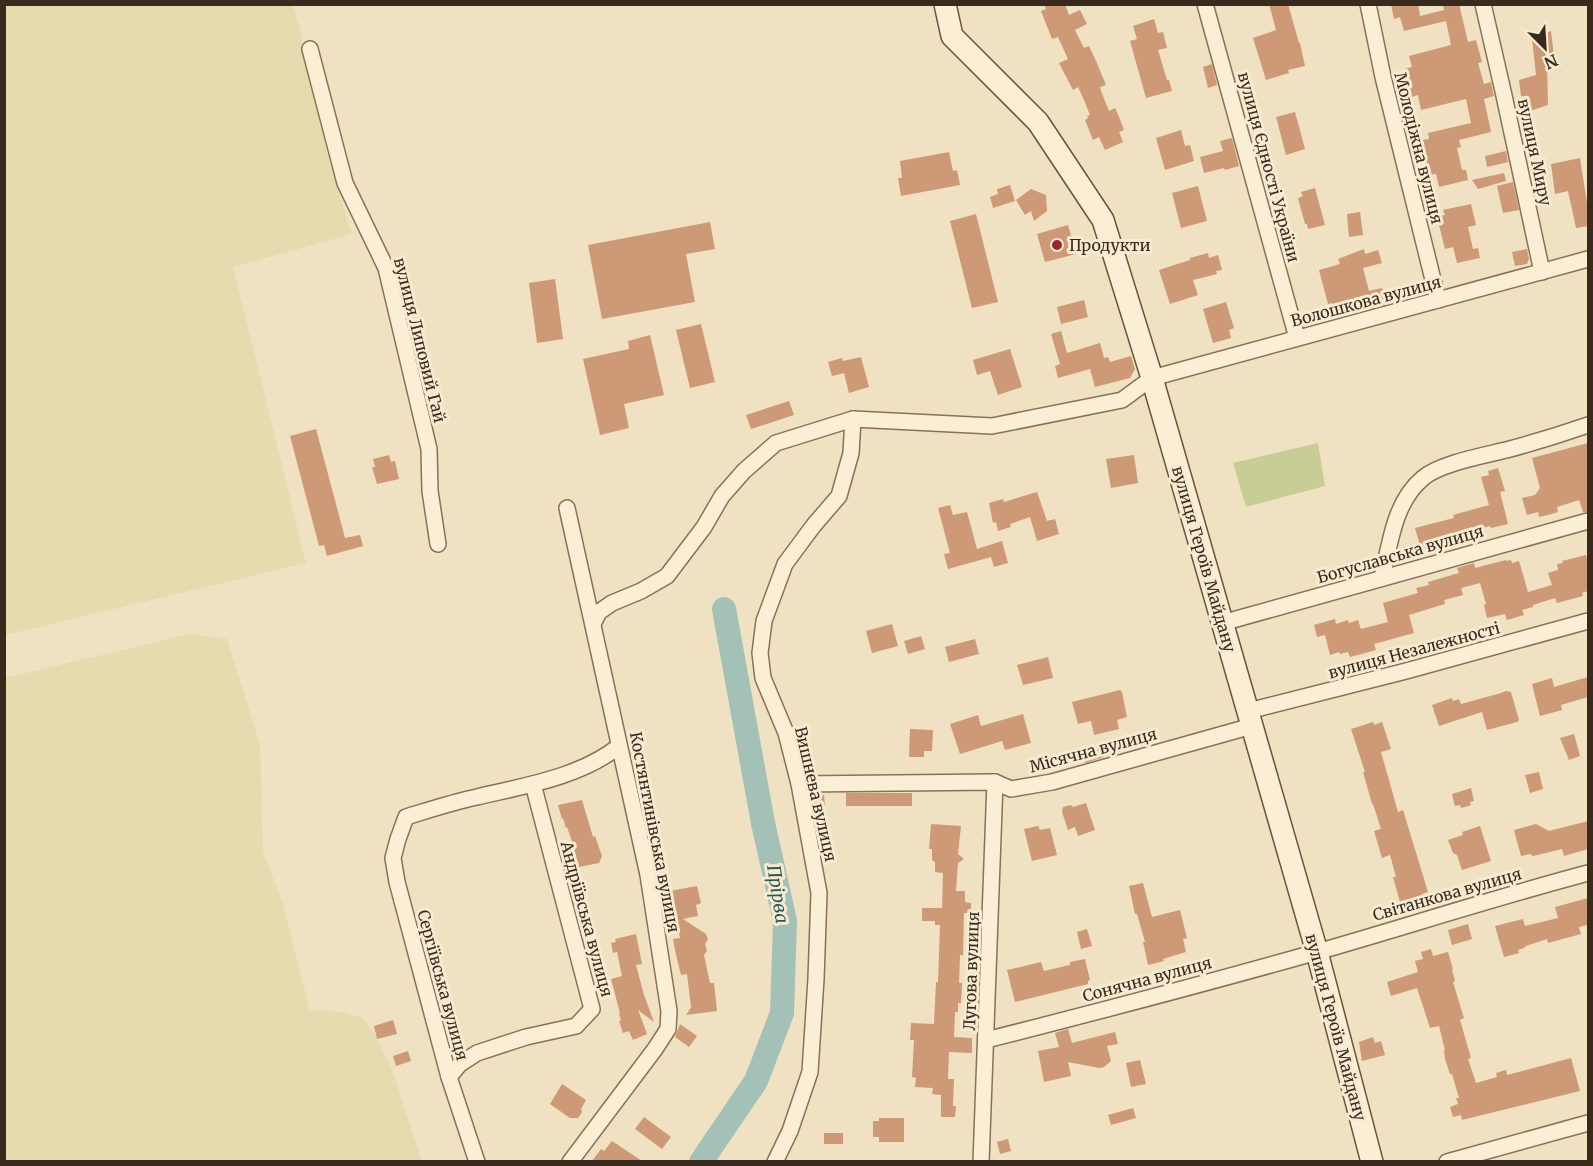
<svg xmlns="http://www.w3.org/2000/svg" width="1593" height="1166" viewBox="0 0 1593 1166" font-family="Merriweather,serif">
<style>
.farmland{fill:#e5dbae}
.green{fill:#c8cd95}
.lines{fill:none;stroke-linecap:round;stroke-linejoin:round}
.river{stroke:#a4c1b8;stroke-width:24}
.building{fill:#ce9976}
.street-casing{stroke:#897158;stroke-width:18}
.secondary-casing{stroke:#6b523b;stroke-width:24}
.street{stroke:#faeed5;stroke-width:15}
.secondary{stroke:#faeed5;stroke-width:21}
.poi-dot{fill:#9a2629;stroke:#f6ebd1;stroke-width:2}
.labels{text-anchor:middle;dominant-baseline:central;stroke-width:6;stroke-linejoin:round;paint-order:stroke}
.street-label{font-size:16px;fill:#382a1d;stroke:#f6ebd1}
.poi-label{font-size:16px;fill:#382a1d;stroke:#f6ebd1;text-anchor:start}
.water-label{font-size:18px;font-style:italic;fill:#2c5955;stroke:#f6ebd1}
</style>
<rect width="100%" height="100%" fill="#efe1c1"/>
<g class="farmland">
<path d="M4,5H293L300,30L306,66L331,168L352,234L233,267L306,563L5,635Z"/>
<path d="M190,634L227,639L260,745L263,852L283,904L310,1010L344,1012L363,1018L373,1032L391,1067L422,1161H5V678Z"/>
</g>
<path class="green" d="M1318,443L1325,486L1246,507L1233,463Z"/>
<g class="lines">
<path class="river" d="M701,1162L756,1081L782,1013L785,921L763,823L724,609"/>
</g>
<g class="building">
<path d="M1044,4H1065L1069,15L1080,10L1087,24L1075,30L1084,48L1089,46L1096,61L1106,85L1100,87L1101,91L1109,111L1115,108L1119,117L1124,130L1119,132L1123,142L1105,150L1099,137L1093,140L1085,120L1088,118L1087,116L1090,115L1084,100L1078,87L1073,90L1059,63L1068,59L1058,37L1052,39L1041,11L1046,9Z"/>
<path d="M1269,4H1288L1299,43H1300L1305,66L1288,70L1289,73L1266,80L1253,38L1276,30Z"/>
<path d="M1391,4H1418L1420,16L1444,10L1443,4H1459L1468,42L1476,40L1482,62L1478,63L1484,84L1491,82L1494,96L1484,99L1491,132L1459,140L1461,147L1457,148L1462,170H1466L1468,180L1439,187L1436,174L1428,175L1421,140L1429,139L1428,133L1471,123L1466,99L1421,110L1418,95L1412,97L1405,69L1412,67L1409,56L1451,45L1446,21L1404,31L1400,17L1394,19Z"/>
<path d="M1154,19L1158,33L1163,32L1167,48L1158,50L1167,80H1169L1172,91L1146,98L1130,41L1137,39L1133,26Z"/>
<path d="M1551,31L1554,56L1547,59L1548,105L1530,111V98L1521,96L1519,80L1536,75L1532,39Z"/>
<path d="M1212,64L1217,85L1208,88L1203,67Z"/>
<path d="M1295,112L1305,149L1286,155L1276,117Z"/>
<path d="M1181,130L1185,146L1190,145L1194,161L1165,170L1156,138Z"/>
<path d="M1232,138L1239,166L1225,170L1224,168L1204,173L1200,157L1223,151L1220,141Z"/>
<path d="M1506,151L1508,162L1487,167L1485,156Z"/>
<path d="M949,152L953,171L957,170L960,185L901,196L898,178H902L900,161Z"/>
<path d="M1580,158L1587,203H1588V226L1576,228L1568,191L1555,194L1551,164Z"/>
<path d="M1504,173L1506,181L1478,189L1472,180Z"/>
<path d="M1513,182L1519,210L1503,213L1497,186Z"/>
<path d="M1010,185L1015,201L993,208L990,197L998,194L997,189Z"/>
<path d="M1198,186L1207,221L1181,228L1172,193Z"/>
<path d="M1315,188L1325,225L1308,229L1307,224H1305L1298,198L1303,196L1301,192Z"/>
<path d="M1031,189L1046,195L1047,211L1034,221L1031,211L1025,215L1016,200Z"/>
<path d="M1471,204L1476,225L1468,227L1473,249L1478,248L1480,258L1457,263L1453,247L1445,249L1437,217L1445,215L1443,210Z"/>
<path d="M1360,212L1363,235L1349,237L1347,214Z"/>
<path d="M976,214L998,302L972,308L950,221Z"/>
<path d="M710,222L715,249L686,254L695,302L602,319L588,245Z"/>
<path d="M1068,225L1076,254L1045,262L1037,234Z"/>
<path d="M1364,249L1365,254L1378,250L1382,263L1363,268L1369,291L1382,288L1386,304L1365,310L1362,297L1333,305L1332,303L1328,304L1319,270L1340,264L1338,259Z"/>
<path d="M1527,249L1529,259L1527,264L1515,266L1512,252Z"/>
<path d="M1208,253L1209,258L1218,255L1222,270L1216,271L1217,274L1193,280L1198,295L1170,304L1159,270L1190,260V258Z"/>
<path d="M555,279L563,339L537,343L529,283Z"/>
<path d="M1084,300L1088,317L1061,324L1057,307Z"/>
<path d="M1226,302L1234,328L1229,330L1231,338L1213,343L1203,309Z"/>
<path d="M701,324L715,382L690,388L676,330Z"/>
<path d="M1061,331L1067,353L1100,343L1104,358L1108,357L1110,362L1131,356L1135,369L1130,378L1095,387L1090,369L1058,378L1055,366L1060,364L1051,334Z"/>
<path d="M650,335L664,395L624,404L629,428L600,435L583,359L629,349L628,341Z"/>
<path d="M1010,349L1022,387L998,395L990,371L977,375L973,360Z"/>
<path d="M861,357L869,387L849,393L844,373L832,376L828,362L842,358L843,361Z"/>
<path d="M789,401L794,415L751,429L746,415Z"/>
<path d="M316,429L345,538L360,535L363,546L327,556L324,545L319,546L290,436Z"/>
<path d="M1588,443V512H1583L1579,500L1557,507L1558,512L1548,515L1539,517L1538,512L1527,515L1522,498L1535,495L1540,488L1532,458Z"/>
<path d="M389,455L391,462L395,461L399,479L377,484L372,467H375L373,459Z"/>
<path d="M1134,455L1138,483L1111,488L1106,459Z"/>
<path d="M1498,468L1505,491L1500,492L1508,524L1491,528L1490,526L1446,538V540L1421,549L1415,528L1454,518L1453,515L1489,505L1481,477L1489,475L1488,471Z"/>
<path d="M1037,492L1047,521L1055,519L1059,534L1037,541L1030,517L1010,524L1011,527L998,531L996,522L993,523L989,503L1003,499L1004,502Z"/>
<path d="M950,505L953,515L967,512L977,549L1002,541L1008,563L994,567L991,557L948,569L944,554L950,553L938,508Z"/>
<path d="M1586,555L1588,564V591L1582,593L1583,596L1557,603L1555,598L1533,605V607L1522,610L1524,615L1507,620L1505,614L1487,618L1484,605L1486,604L1480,583L1461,588L1463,595L1444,600L1445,604L1409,615L1414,633L1374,644L1376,650L1350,657L1348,652L1340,654L1339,652L1330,655L1325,635L1317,637L1314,625L1335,619L1336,624L1348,620L1349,623L1358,620L1361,629L1388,622L1383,603L1418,593L1416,588L1429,585L1428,582L1459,573L1457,568L1474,563L1475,568L1506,560V561L1511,560L1512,563L1519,561L1528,592L1552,585L1548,573L1558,570L1557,564L1563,563L1562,561Z"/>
<path d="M892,624L898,646L872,653L866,631Z"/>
<path d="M921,636L925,649L908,654L904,641Z"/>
<path d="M975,639L979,654L949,662L945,647Z"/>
<path d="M1048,657L1053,678L1023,685L1017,665Z"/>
<path d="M1588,677V697L1561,705L1562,710L1540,716L1532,684L1552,678L1554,687Z"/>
<path d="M1120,690L1122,692L1127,717L1117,720L1119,729L1094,735L1091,721L1078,724L1072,702Z"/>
<path d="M1506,691L1511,692L1519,720L1517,722L1487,730L1482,712L1439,726L1432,705L1452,698L1453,701L1459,699L1461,704L1501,693Z"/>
<path d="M1023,714L1031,743L1005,750L1002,741L960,754L950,724L978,715L981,726Z"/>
<path d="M1373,722L1374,725L1382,722L1391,749L1381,752L1398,812L1403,810L1428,892L1422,894L1423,895L1400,902L1393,877H1396L1390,855L1382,858L1374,831L1381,829L1373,804H1372L1363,772H1365L1351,729Z"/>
<path d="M910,729L933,730L932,751H924V757H909Z"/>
<path d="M1574,734L1580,756L1569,760L1560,738Z"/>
<path d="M1101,745L1104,757L1085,763L1082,750Z"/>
<path d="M1539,772L1543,789L1530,793L1525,775Z"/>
<path d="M1471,788L1474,801L1470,802L1471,805L1461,808L1460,805L1455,806L1452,794Z"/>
<rect x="846" y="793" width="66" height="13"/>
<path d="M824,795L825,806L814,807L813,796Z"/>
<path d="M582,800L593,837L595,836L602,856L599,863L579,867L577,860H576L573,851L575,850L567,827L566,828L563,818L562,819L558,805Z"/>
<path d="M1086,803L1095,830L1078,836L1075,827L1068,830L1062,812L1063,807L1071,805L1073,807Z"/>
<path d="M1588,821V849L1564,856L1562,849L1533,856L1530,854L1521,856L1514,830L1536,824L1549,831Z"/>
<path d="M931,824L961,826L958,854L964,859L958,863L956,891H965V902L971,903V913H964L963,955H960L959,983H962L961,1003H958V1012H955L954,1037L972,1038V1053L949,1052L948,1079H954L953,1106H956L955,1117H941V1095L932,1094L933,1088L915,1087L916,1078L912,1077L914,1040H910L911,1023L934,1024L936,982H938L940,925H935V921H922V908H942L943,873L935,872V862L932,860V849H929Z"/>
<path d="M1038,826L1040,830L1050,828L1057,855L1032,861L1024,829Z"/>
<path d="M1480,826L1491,861L1462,870L1457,855L1453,853L1448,840L1463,835L1462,832Z"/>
<path d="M1143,883L1152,917L1180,910L1187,938L1183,939L1186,952L1163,959L1164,961L1148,965L1143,942H1145L1137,914H1135L1129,886Z"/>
<path d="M697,886L701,903L696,905L698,916L683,919L706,934L708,939L705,944L707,951L704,955L710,983H714L717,1011L686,1015L692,1006L691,1007L687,974L681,975L676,955L673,939L680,938L670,891Z"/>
<path d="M1588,898V925L1579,927L1581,934L1548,943L1547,939L1526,946L1524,948L1518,950L1519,953L1504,957L1495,926L1523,919L1525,926L1558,918L1555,907Z"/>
<path d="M1468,924L1472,939L1452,945L1448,930Z"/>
<path d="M1087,929L1092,946L1081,949L1077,932Z"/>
<path d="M636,934L642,964L636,965L644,995L654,1022L638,1010L647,1034L633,1040L629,1031L623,1033L619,1021L621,1020L619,1014L620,1013L611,979L622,976L617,952L613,953L611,943L616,942L615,939Z"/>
<path d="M1431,949L1433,956L1448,952L1453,969L1452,970L1455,981L1453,982L1464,1018L1460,1020L1471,1058L1468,1059L1476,1083L1497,1077L1496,1073L1506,1070L1507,1075L1571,1058L1580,1091L1462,1120L1461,1115L1453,1117L1450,1107L1458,1104L1456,1098H1459L1452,1074H1450L1445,1059L1444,1051L1445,1050L1439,1026L1430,1028L1417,988L1391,996L1387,982L1418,972L1415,961L1423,959L1421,952Z"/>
<path d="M1085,959L1090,980L1088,981V984L1015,1002L1007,970L1041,962L1044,971L1070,965V962Z"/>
<path d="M393,1020L397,1034L377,1039L374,1026Z"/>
<path d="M680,1024L697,1036L689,1047L675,1037Z"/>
<path d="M1068,1029L1072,1043L1115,1032L1118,1044L1107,1046L1111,1061L1104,1067L1099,1068L1068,1062L1071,1076L1044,1082L1038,1051L1059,1047L1055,1033Z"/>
<path d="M1373,1037L1375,1043L1381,1041L1385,1055L1362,1061L1359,1042Z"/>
<path d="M408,1051L411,1061L396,1066L393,1056Z"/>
<path d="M1140,1060L1146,1084L1131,1087L1126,1063Z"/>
<path d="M562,1084L586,1100L581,1109L582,1112L578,1118H570L550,1104Z"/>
<path d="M1133,1108L1136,1118L1111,1125L1108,1115Z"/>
<path d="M644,1117L671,1137L662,1149L635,1129Z"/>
<path d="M879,1118H904V1142H879V1137H873V1121H879Z"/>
<rect x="824" y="1133" width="19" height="11"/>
<path d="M1008,1139L1011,1151L1000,1154L997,1142Z"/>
<path d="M612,1141L642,1161H592L601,1149L604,1151Z"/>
</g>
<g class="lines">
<defs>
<g id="street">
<path d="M1205,4L1297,338"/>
<path d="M1368,4L1383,77L1438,300"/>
<path d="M1483,4L1503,91L1542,272"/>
<path d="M310,49L345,183L386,268L429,449L430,491L438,544"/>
<path d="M567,508L648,875L669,1011L668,1029L655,1049L570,1162"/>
<path d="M1382,578C1390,544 1394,502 1423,478C1440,463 1487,455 1510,449C1536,442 1562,434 1588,425"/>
<path d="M1222,623L1588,521"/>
<path d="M593,624L599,612L612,603L641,591L667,576L704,527L722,496L744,471L776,443L853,419L992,426L1122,400L1152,378L1588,259"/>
<path d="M1248,711L1406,671L1588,621"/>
<path d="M799,784L995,782L1011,789L1052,782L1252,726"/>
<path d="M986,1040C1097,1012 1207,983 1317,952C1408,926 1497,897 1588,873"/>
<path d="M449,1077L460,1064L477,1053L526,1037L576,1026L592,1009L533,784"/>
<path d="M477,1162L449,1077L397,882L393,858L398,839L406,817C429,810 453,802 477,797C523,786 581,777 619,746"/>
<path d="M775,1162L790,1131L810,1072L816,979L819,893L799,784L786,733L763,678L760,653L764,621L785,564L814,525L839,496L851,453L853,419"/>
<path d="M981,1162L995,782"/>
<path d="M1447,1162L1588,1123"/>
</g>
<path id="secondary" d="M945,4L952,36L1038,122L1103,220L1152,378L1317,952L1372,1162"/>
</defs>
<use href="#street" class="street-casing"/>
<use href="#secondary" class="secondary-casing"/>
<use href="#street" class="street"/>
<use href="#secondary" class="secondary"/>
</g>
<circle class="poi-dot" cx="1057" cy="245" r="6"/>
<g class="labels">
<g class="street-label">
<text transform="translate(1419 148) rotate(76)">Молодіжна вулиця</text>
<text transform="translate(1535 152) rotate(78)">вулиця Миру</text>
<text transform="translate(1269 167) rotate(75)">вулиця Єдності України</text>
<text transform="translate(1366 301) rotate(-15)">Волошкова вулиця</text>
<text transform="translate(420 340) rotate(76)">вулиця Липовий Гай</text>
<text transform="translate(1400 554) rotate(-16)">Богуславська вулиця</text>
<text transform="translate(1204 559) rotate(74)">вулиця Героїв Майдану</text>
<text transform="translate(1414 650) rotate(-15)">вулиця Незалежності</text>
<text transform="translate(1093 750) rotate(-15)">Місячна вулиця</text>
<text transform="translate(816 794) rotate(77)">Вишнева вулиця</text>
<text transform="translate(655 832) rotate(79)">Костянтинівська вулиця</text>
<text transform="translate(1447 894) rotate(-16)">Світанкова вулиця</text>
<text transform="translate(587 919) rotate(75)">Андріївська вулиця</text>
<text transform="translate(971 971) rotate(-88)">Лугова вулиця</text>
<text transform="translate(1147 979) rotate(-15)">Сонячна вулиця</text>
<text transform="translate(443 985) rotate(75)">Сергіївська вулиця</text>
<text transform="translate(1336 1027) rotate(75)">вулиця Героїв Майдану</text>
</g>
<g class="poi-label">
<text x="1069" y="245">Продукти</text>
</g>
<g class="water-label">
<text transform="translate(778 894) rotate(81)">Прірва</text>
</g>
</g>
<rect width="1593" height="1166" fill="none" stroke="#382a1d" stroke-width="12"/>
<g transform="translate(1545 48) rotate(156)" stroke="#f6ebd1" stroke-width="4.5" paint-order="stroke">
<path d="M0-4.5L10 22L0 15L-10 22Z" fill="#382a1d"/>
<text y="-9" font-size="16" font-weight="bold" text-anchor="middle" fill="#382a1d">N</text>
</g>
</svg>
